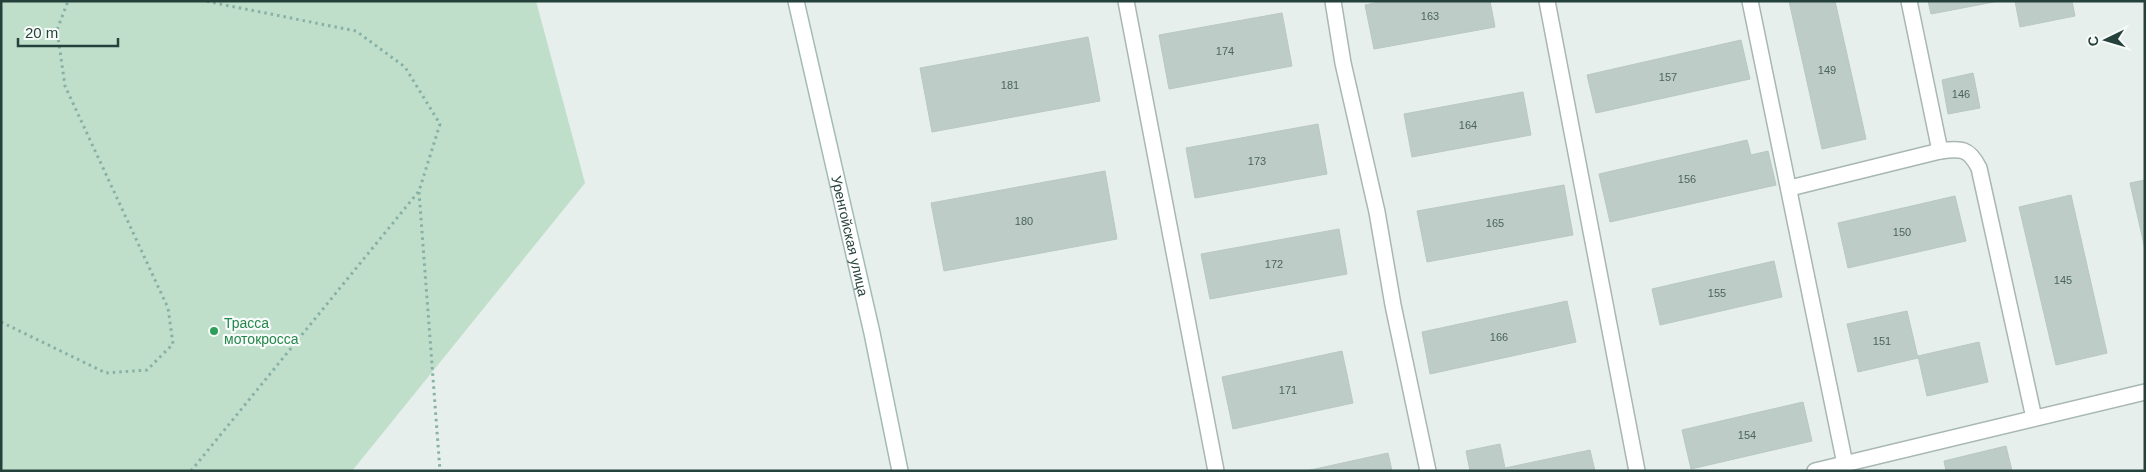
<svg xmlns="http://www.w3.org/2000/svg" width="2146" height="472" viewBox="0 0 2146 472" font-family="Helvetica,sans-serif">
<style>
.green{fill:#c0dfca}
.building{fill:#beccc7;stroke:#b8c8c3}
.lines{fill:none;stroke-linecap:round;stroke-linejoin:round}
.lane-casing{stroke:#a8b7b3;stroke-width:18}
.secondary-casing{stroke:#a4bab4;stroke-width:18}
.path{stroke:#87b1a6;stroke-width:3;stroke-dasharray:2.5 4;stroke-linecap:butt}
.lane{stroke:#fff;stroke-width:15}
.secondary{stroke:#fff;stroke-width:15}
.leisure-dot{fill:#2e9e5b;stroke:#f7fbf9;stroke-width:2}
.labels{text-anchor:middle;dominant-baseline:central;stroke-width:4.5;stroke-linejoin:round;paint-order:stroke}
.number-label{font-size:11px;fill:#4b645e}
.street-label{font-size:14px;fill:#25413b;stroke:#f7fbf9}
.leisure-label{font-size:14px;fill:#27864d;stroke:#f7fbf9;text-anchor:start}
</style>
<rect width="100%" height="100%" fill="#e6efeb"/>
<path class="green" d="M1,1H536L585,183L352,471H1Z"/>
<g class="building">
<path d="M1384,1H1490L1495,27L1374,49L1365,5Z"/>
<path d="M1789,1H1835L1866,139L1822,149Z"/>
<path d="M1928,1H1999L1931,14Z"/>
<path d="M2015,1H2072L2075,16L2020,27Z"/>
<path d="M1282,13L1292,66L1169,89L1159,35Z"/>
<path d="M1088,37L1100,101L932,132L920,68Z"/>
<path d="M1741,40L1750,79L1596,113L1587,75Z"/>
<path d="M1973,73L1980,108L1948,114L1942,80Z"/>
<path d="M1523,92L1531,135L1412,157L1404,114Z"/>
<path d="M1318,124L1327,174L1195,198L1186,148Z"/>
<path d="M1747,140L1751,155L1768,151L1776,185L1610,222L1599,174Z"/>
<path d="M1105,171L1117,239L944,271L931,203Z"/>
<path d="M2145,180V249L2130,183Z"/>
<path d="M1564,185L1573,235L1427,262L1417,211Z"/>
<path d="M2071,195L2107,353L2056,365L2019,207Z"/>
<path d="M1955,196L1966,241L1848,268L1838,223Z"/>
<path d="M1339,229L1347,274L1210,299L1201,254Z"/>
<path d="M1774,261L1782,297L1660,325L1652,289Z"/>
<path d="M1567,301L1576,342L1430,374L1422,332Z"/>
<path d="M1907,311L1918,358L1858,372L1847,324Z"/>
<path d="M1979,342L1988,382L1927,396L1918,356Z"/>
<path d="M1342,351L1353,403L1233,429L1222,377Z"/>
<path d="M1803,402L1812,441L1691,469L1682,430Z"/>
<path d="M1500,444L1505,468L1590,450L1595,471H1470L1466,451Z"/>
<path d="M2006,446L2012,471H1946L1944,461Z"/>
<path d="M1388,453L1392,471H1306Z"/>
</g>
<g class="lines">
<defs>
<g id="lane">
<path d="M1126,1L1216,471"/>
<path d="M1333,1L1343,63L1377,212L1393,305L1428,471"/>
<path d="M1547,1L1637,471"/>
<path d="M1750,1L1845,464"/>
<path d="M1940,151C1961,148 1969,148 1979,168L2034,418"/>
<path d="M1790,188L1940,151L1909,1"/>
<path d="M1815,471L2145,392"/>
</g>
<g id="secondary">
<path id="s1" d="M796,1L872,333L900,471"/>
</g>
</defs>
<use href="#lane" class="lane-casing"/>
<use href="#secondary" class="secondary-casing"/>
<g class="path">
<path d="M419,192L440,471"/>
<path d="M1,322L106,373L147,370L173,344L168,308L65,86L57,30L68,1"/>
<path d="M191,471L419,191L440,124L405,67L356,31L205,1"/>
</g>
<use href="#lane" class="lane"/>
<use href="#secondary" class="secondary"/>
</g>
<circle class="leisure-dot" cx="214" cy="331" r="5"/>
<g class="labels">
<g class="number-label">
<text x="1430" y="16">163</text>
<text x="1225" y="51">174</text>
<text x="1827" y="70">149</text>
<text x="1668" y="77">157</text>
<text x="1010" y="85">181</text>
<text x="1961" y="94">146</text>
<text x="1468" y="125">164</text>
<text x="1257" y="161">173</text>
<text x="1687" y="179">156</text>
<text x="1024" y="221">180</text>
<text x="1495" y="223">165</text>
<text x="1902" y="232">150</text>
<text x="1274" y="264">172</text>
<text x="2063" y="280">145</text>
<text x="1717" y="293">155</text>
<text x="1499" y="337">166</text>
<text x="1882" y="341">151</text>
<text x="1288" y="390">171</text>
<text x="1747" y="435">154</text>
</g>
<g class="street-label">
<text stroke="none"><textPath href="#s1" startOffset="241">Уренгойская улица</textPath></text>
</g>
<g class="leisure-label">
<text x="224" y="323">Трасса<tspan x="224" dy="16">мотокросса</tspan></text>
</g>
</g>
<rect width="2146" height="472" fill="none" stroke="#25413b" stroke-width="5"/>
<g transform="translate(2106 40) rotate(265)" stroke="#f7fbf9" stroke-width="4" paint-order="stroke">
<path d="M0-4L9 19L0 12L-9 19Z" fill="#25413b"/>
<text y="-8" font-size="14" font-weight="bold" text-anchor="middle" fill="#25413b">С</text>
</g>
<path d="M18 38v8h100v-8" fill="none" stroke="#25413b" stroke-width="2.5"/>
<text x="25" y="38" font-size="15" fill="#25413b" stroke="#f7fbf9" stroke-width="4" paint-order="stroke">20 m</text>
</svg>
